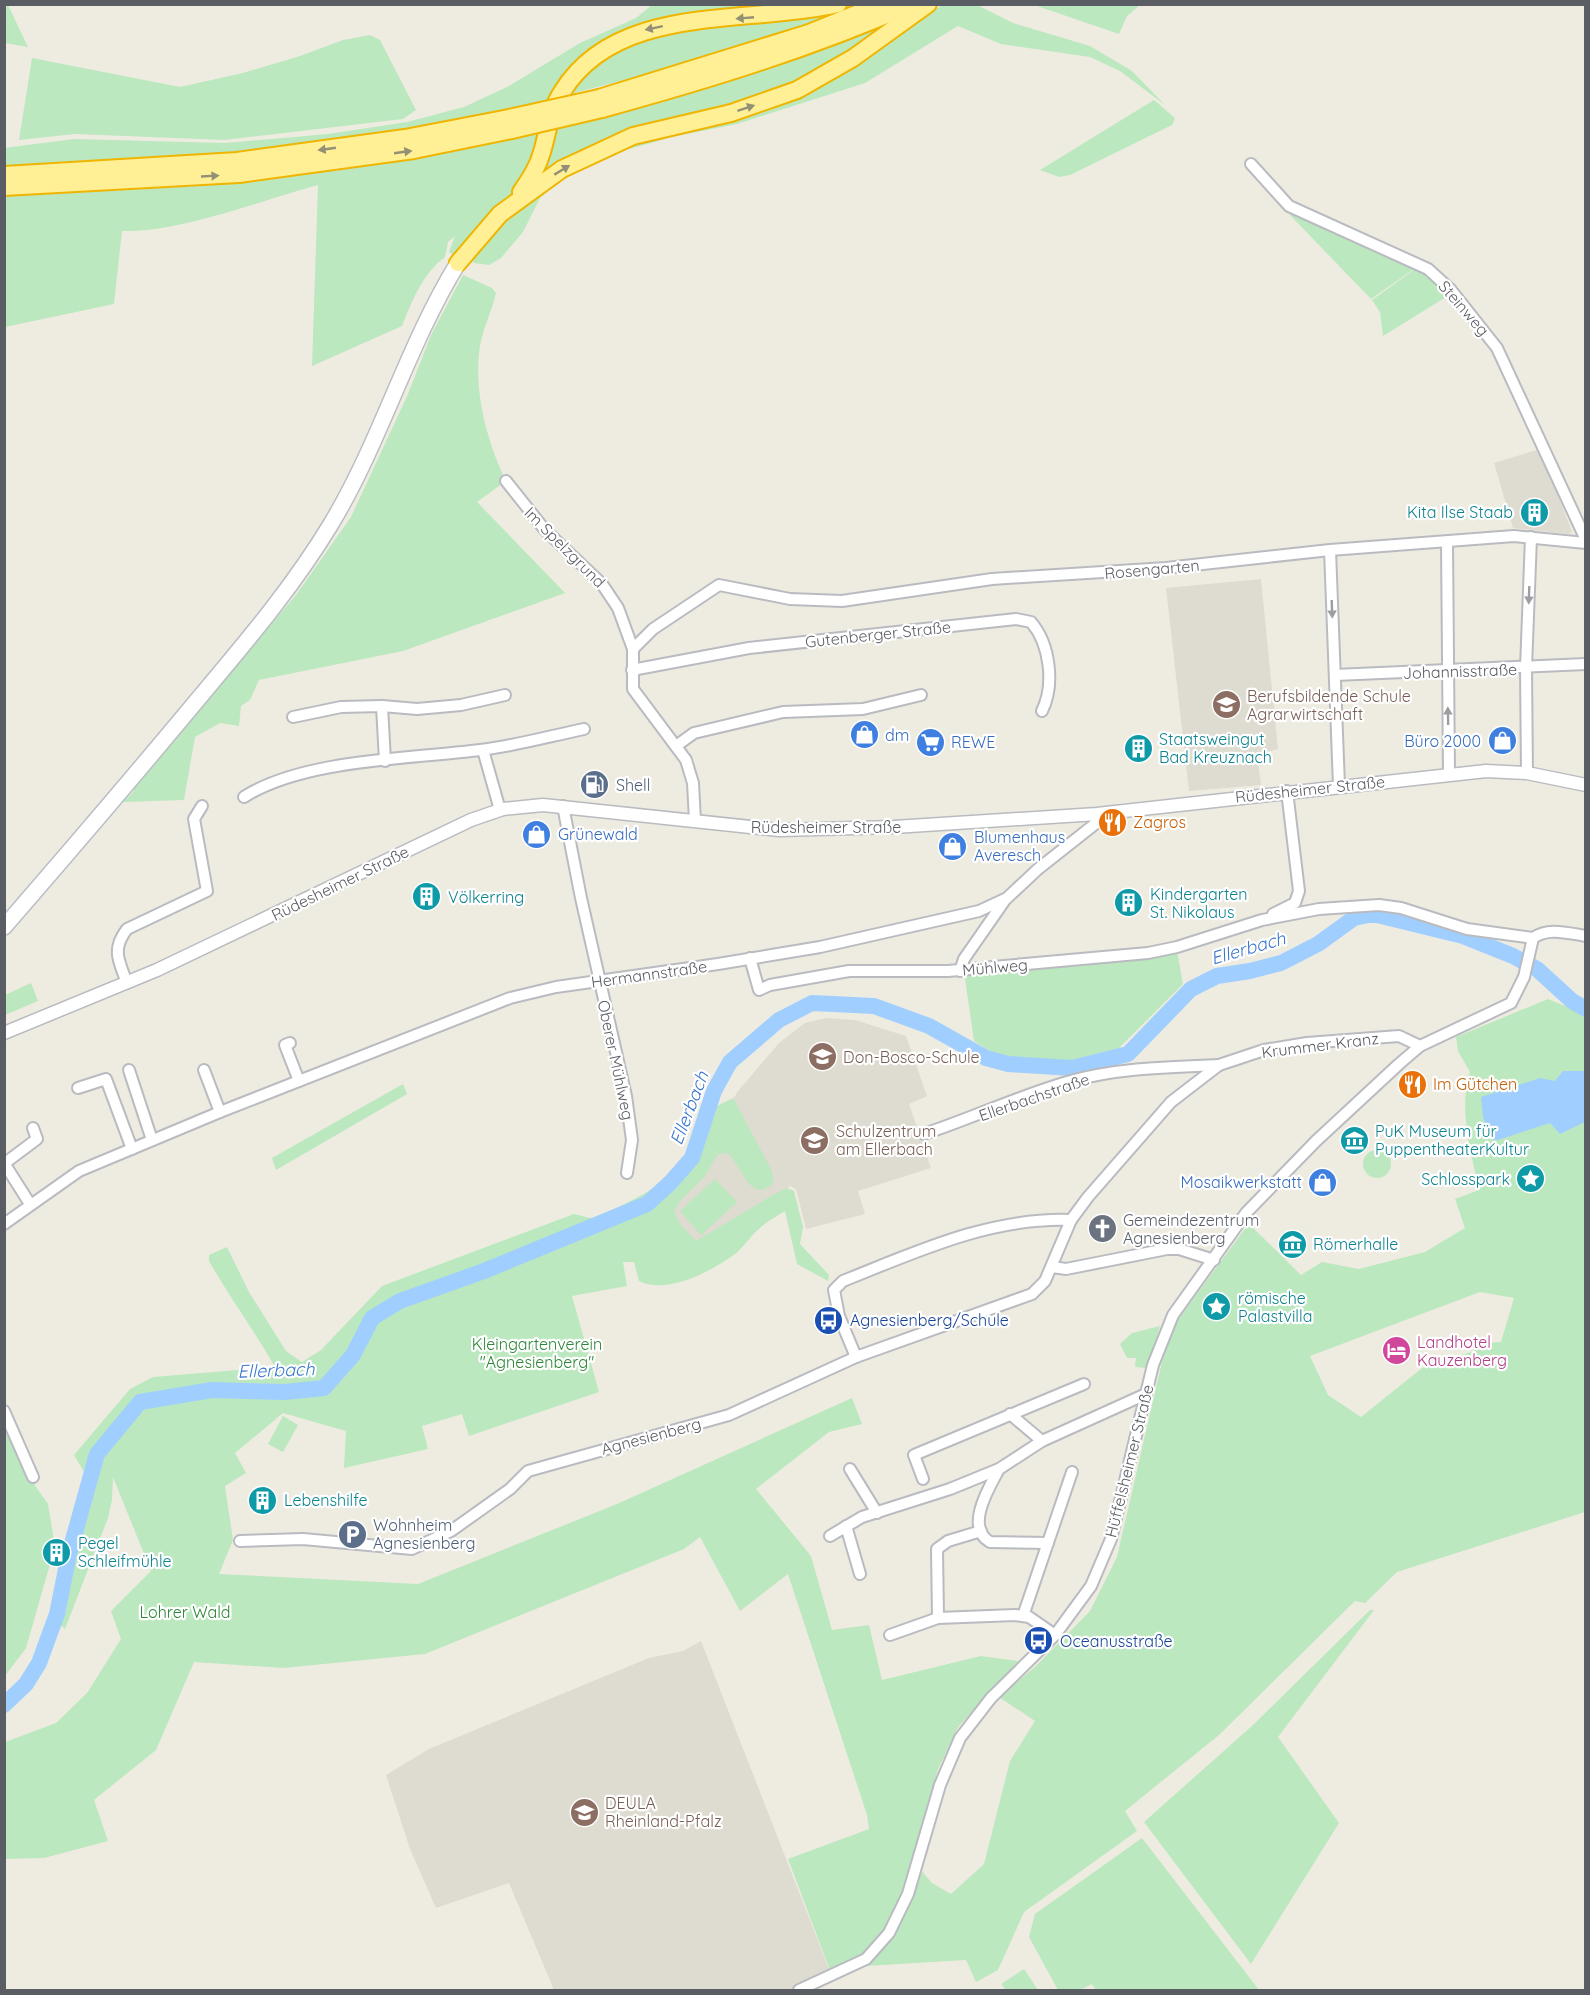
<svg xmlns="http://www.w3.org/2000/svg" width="1590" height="1995" viewBox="0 0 1590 1995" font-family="Quicksand,sans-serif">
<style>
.education{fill:#dedbd0}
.green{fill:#bbe8be;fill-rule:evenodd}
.water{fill:#a0cfff}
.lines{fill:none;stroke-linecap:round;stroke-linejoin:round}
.river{stroke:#a0cfff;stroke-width:16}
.minor-casing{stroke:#b9bbc1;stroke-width:14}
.tertiary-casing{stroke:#b9bbc1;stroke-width:15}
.secondary-casing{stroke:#babdc4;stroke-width:18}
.trunk-casing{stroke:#efb500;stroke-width:20}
.minor{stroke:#fff;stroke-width:10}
.tertiary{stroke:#fff;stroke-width:12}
.secondary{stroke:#fff;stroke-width:15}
.trunk{stroke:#fff096;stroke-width:16}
.trunk-bridge-casing{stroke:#efb500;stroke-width:20;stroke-linecap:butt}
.trunk-bridge{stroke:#fff096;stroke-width:16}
.oneway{fill:#949075}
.oneway2{fill:#9c9ea1}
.labels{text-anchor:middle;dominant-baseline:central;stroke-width:4.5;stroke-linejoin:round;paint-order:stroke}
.street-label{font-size:16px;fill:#5a5d63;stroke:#fff}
.culture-label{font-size:16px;fill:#0d838f;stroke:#fff;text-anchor:start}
.education-label{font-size:16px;fill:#785e54;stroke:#fff;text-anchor:start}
.shop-label{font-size:16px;fill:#366cbe;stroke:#fff;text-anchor:start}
.service-label{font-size:16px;fill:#4e5e75;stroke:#fff;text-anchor:start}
.food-label{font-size:16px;fill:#c56008;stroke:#fff;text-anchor:start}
.worship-label{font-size:16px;fill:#5b616d;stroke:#fff;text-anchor:start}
.transit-label{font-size:16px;fill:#164399;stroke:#fff;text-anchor:start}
.hotel-label{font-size:16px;fill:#b23c85;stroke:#fff;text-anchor:start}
.park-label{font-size:16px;fill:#2e8738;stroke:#fff}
.water-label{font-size:18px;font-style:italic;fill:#3876cd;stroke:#fff}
</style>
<rect width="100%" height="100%" fill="#eeece1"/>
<g class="education">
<path d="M1540,449L1572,532L1568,534L1513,528L1494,463Z"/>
<path d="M1261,579L1278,749L1257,754L1261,785L1189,791L1166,588Z"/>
<path d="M826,1018L855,1020L906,1036L927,1096L909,1104L931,1168L858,1191L865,1214L806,1229L796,1189L790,1186L695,1272L643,1211L703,1148L738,1091L779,1043L805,1023Z"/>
<path d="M701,1641L831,1974L795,1990H554L509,1883L436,1908L410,1849L386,1775L429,1749L649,1658L683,1651Z"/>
</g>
<g class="green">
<path d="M4,5H8L28,47L5,43Z"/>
<path d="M652,5H817L692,18L579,63L527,181L456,257L449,252L455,236L448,242L445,257C423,273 412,301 402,326L312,366L318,185C262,200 179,233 122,231L114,304L5,327L4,148L74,139L225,143L328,134L407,122L464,107L507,87L580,43L636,18Z"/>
<path d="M857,5V7L710,58L562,96L573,80L635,36L811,13Z"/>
<path d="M943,5H977L1013,23L1090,46L1132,71L1165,105L1120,71L1090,57L1001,44L958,26L865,83L737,124L676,136L622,151L555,182L540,198L523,232L501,258L489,265L474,263L472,259L508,217L558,178L616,150L731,119Z"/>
<path d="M1034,5H1140L1127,16L1119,34Z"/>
<path d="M902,18L817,73L543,178V161L550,126Z"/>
<path d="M370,35L380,40L416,110L403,119L224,140L75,134L19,140L32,58L180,87L243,73L300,56L343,40Z"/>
<path d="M1154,100L1175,118L1172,125L1070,175L1059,177L1040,170Z"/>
<path d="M1293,212L1417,267L1371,299L1290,215Z"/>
<path d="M1418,267L1451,294L1383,336L1380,312L1372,300Z"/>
<path d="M463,275L492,288L496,293C492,311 483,328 480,346C473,390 487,442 506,481L477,502L565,593L403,651L259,680L250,700L241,706L239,726L220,723L195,737L184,800L123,802L134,791L131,788L296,595L351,517L408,394L431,335Z"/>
<path d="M1177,951L1183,984L1118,1049L1091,1057L1054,1063L1024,1059L996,1055L974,1041L965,979L971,972Z"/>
<path d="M31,983L38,1001L5,1015V995Z"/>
<path d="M1548,999L1585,1014V1512L1397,1572L1365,1603L1355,1601L1219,1735L1125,1811L1137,1831L1024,1912L998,1970L976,1982L966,1960L866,1966L815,1990H794L831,1973L788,1859L869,1829L867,1815L788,1574L740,1611L700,1537L684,1549L425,1654L283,1668L194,1662L156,1750L94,1800L108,1841L44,1858L5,1859V1742L56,1723L87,1693L121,1639L111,1611L151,1571L113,1477L112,1500L108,1518L65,1629L51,1617L84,1472L74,1455L130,1389L153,1377L275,1367C254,1330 230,1298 209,1261V1255L227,1247L249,1292L286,1351L302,1362L321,1350L382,1286L574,1214L594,1219C629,1201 674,1185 693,1146C697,1137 698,1125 699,1115L733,1098L771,1169L774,1182C750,1208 741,1162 727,1153L718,1154L704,1177L680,1201L674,1211L680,1224L696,1241L773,1195L787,1188L794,1191L803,1227L800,1244L829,1275L828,1281L797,1264L785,1211C777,1216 768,1221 761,1227C751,1235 745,1246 735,1254C712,1271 668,1295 639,1281L634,1262H623L627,1286L572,1296L599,1392L469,1436L462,1414L422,1426L428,1449L344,1468L346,1431L283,1413L235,1453L246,1473L225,1486L233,1540L219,1574L418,1584L617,1504L852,1398L862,1424L829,1432L756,1489L811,1556L832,1630L869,1625L882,1680L981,1656L1018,1661L958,1727L938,1769L912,1860L932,1883L951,1894L984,1864L1010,1761L1035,1721L999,1697L1035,1667L1090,1611L1117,1557L1164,1353L1174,1325L1247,1226H1251L1301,1275L1322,1262L1359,1269L1425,1252L1465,1228L1455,1199L1479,1190C1471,1152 1458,1109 1470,1072L1458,1051L1456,1037ZM1480,1292L1514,1298L1501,1342L1484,1343L1471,1352L1422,1368L1361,1417L1328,1395L1310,1356Z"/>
<path d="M403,1084L407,1094L276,1170L272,1158Z"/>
<circle cx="1377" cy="1164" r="14"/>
<path d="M715,1179L737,1202L701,1235L680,1211Z"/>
<path d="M1160,1326L1147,1368L1135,1367L1136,1358H1127L1120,1344L1132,1333Z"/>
<path d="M283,1416L298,1425L283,1452L268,1444Z"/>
<path d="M4,1421L31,1480L48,1504L55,1547L26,1648L5,1676Z"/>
<path d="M1370,1610H1374L1278,1737L1339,1823L1251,1964L1144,1822L1253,1725Z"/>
<path d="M1142,1838L1259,1990H1096L1092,1984L1080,1990H1058L1029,1937L1035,1914Z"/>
<path d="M1024,1969L1038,1990H1006L1001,1984Z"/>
</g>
<path class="water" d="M1563,1071H1585V1122L1560,1134L1550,1123L1498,1140L1491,1139L1483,1117L1481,1097L1540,1078L1555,1081Z"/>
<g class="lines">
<path class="river" d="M4,1705L26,1684L39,1663L57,1614L69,1554L97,1454L140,1402L212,1390L285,1392L324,1388L353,1355L372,1318L400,1301L484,1271L647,1204L670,1183L692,1158L714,1091L730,1062L779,1020L812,1003L874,1006L929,1026L986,1058L1008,1064L1072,1068L1128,1054L1191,989L1217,976L1250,971L1281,963L1318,944L1354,918L1373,914L1463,936L1513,956L1537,969L1572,1001L1586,1009"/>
<defs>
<g id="minor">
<path d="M1251,164L1289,206L1428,269L1451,290L1497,348L1586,540"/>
<path d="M506,481L545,530L602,584L618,608L633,649V689L686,760L693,783L695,821"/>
<path d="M1447,542L1449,774"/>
<path d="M1330,550L1339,786"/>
<path d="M633,649L653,629L719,585L790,599L842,601L992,579L1166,568L1330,550L1514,536L1586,543"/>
<path d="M632,670L749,648L1016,619L1031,622C1050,644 1055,685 1042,711"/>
<path d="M1335,675L1586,664"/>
<path d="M382,706L385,761"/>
<path d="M293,717L341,707L382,706L417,709L461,705L505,695"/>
<path d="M676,746L694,733L783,712L863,709L921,695"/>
<path d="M483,750L500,810"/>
<path d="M1527,773L1526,668L1531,537"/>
<path d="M244,797C303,759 411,759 480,750C515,746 550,736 584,729"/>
<path d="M563,806L581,898L626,1096L632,1140L627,1173"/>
<path d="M1273,914L1295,903L1299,891L1287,791"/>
<path d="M1533,938C1548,927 1567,933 1586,936"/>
<path d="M750,958L759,990L770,985L849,971H948L1148,953L1177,947L1262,920L1319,909L1379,905L1401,908L1467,929L1533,938"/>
<path d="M960,971L964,959L1005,900"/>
<path d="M127,983C119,961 111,950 127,929L207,891L194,819L202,806"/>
<path d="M290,1043L285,1045L299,1081"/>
<path d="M129,1070L152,1140"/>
<path d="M204,1070L220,1112"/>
<path d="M78,1088L106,1079L132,1149"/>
<path d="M924,1134C972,1118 1019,1096 1067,1082C1116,1068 1168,1067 1219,1065"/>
<path d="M4,1163L30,1204"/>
<path d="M5,1163L37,1139L33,1128"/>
<path d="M4,1224L79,1171L220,1112L510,998L556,987L718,964L820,947L979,911L1007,898L1038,869L1095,824L1097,814"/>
<path d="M1052,1267L1066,1269L1167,1249H1179L1214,1260"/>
<path d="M856,1357L839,1316L834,1290L843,1281C916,1252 990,1217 1071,1220"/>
<path d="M4,1411L33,1477"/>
<path d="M1010,1414L1042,1441"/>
<path d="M850,1469L877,1513"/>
<path d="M999,1469C990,1486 964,1527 990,1542L1048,1543"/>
<path d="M923,1479L914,1455L1084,1384"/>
<path d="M846,1526L860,1574"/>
<path d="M830,1536L862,1517L950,1489L999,1469L1042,1441L1146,1394"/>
<path d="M240,1541L303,1539L412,1549L451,1531L510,1489L528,1471L729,1415L856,1357L1032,1294L1045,1281L1071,1220L1088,1197L1171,1102L1219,1065L1264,1050L1307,1043L1399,1036L1420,1046"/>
<path d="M1023,1616L1072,1472"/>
<path d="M938,1618L937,1549L948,1541L981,1531"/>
<path d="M890,1635L938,1618L1015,1615L1029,1617L1055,1635"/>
<path d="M799,1990L866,1959L889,1933L908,1894L940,1785L960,1738L991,1698L1055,1635L1091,1586L1111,1539L1153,1365L1173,1315L1246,1213L1316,1141L1399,1064L1420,1046L1511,1003L1524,977L1533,938"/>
</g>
<path id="tertiary" d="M4,1033L157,970L471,820L503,809L543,805L779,830L894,827L1097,814L1486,771L1527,773L1586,785"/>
<path id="secondary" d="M4,927C70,851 135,775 199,698C246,642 293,587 331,524C381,441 407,346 458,263"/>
<g id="trunk">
<path d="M599,98L809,33L881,4"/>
<path d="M602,109C708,80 812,48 912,4"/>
<path d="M4,175L237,161L405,138L509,118"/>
<path d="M4,187L239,174L414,150L512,130"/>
<path d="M521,192C530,179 538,167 542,152C548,132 550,110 562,92C617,2 748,25 838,4"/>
<path d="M458,263L500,214L562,169L633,136L731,113L797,90L853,58L928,4"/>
</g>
</defs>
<use href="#minor" class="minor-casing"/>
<use href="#tertiary" class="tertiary-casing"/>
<use href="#secondary" class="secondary-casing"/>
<use href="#trunk" class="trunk-casing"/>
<use href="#minor" class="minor"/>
<use href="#tertiary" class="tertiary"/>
<use href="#secondary" class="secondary"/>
<use href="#trunk" class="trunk"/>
<defs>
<g id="trunk-bridge">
<path d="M509,118L599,98"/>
<path d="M512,130L602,109"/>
</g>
</defs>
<use href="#trunk-bridge" class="trunk-bridge-casing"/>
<use href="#trunk-bridge" class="trunk-bridge"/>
</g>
<defs><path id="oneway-solid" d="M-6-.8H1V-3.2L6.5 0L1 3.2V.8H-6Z" transform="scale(1.5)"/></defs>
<g class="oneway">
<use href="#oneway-solid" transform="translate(745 18) rotate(175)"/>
<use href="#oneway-solid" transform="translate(654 28) rotate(168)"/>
<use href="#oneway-solid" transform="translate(746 108) rotate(-18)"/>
<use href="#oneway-solid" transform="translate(327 149) rotate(172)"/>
<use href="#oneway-solid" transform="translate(403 152) rotate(-8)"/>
<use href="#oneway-solid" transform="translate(562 170) rotate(-31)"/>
<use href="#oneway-solid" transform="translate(210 176) rotate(-3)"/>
</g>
<g class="oneway2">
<use href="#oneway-solid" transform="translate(1529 595) rotate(92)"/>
<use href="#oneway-solid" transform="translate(1332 609) rotate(88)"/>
<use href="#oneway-solid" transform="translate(1448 716) rotate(-91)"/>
</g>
<defs>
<symbol id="building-disc" viewBox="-11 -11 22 22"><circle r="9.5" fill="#0f9aa8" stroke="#fff"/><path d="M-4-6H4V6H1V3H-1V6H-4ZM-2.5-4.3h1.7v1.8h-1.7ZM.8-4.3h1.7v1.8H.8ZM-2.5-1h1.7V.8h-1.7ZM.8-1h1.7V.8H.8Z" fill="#fff"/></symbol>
<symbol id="school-disc" viewBox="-11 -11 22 22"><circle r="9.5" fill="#8d6e63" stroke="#fff"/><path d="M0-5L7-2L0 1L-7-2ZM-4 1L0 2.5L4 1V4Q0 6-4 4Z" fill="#fff"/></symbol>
<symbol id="shop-disc" viewBox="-11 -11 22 22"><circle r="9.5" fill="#3f7fe0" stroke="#fff"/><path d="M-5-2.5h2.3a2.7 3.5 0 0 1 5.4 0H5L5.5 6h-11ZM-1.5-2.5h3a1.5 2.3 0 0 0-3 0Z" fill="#fff"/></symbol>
<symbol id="supermarket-disc" viewBox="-11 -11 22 22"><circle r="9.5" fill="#3f7fe0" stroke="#fff"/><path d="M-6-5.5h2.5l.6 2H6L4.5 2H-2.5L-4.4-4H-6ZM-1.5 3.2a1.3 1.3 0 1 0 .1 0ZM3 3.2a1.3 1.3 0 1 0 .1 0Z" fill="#fff"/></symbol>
<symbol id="fuel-disc" viewBox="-11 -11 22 22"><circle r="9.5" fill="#5c6f8a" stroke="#fff"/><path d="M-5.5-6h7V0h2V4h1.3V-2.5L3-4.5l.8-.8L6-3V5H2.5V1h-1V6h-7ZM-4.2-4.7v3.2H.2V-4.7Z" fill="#fff"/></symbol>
<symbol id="restaurant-disc" viewBox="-11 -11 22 22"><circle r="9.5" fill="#e8710a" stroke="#fff"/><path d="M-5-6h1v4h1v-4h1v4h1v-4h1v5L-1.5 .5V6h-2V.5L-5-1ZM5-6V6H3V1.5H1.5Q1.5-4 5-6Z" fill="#fff"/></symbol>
<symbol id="museum-disc" viewBox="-11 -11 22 22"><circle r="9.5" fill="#0f9aa8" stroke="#fff"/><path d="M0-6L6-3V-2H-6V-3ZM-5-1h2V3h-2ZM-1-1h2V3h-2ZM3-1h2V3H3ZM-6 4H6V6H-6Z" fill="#fff"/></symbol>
<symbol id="sight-disc" viewBox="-11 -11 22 22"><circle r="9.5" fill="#0f9aa8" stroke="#fff"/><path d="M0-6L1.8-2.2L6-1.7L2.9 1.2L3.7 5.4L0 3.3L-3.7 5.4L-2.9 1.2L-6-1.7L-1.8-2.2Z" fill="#fff"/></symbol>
<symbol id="church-disc" viewBox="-11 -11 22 22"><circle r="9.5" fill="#6b7280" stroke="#fff"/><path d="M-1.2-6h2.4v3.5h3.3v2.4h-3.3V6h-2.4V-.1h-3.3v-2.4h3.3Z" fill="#fff"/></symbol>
<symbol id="bus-disc" viewBox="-11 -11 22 22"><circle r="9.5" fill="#1a4fb4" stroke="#fff"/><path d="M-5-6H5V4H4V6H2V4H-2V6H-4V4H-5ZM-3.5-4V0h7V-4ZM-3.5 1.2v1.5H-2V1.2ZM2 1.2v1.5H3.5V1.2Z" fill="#fff"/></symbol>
<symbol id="hotel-disc" viewBox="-11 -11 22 22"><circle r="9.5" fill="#d1479c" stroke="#fff"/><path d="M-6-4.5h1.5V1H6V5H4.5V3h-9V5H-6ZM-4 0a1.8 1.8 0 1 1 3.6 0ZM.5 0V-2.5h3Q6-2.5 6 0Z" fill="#fff"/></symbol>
<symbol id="parking-disc" viewBox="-11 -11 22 22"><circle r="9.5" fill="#5c6f8a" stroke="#fff"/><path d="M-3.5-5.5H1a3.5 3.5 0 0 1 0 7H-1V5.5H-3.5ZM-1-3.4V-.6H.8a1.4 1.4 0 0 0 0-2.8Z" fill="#fff"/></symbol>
</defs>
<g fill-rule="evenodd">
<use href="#building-disc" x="1518" y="496" width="33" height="33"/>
<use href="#school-disc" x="1210" y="688" width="33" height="33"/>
<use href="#shop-disc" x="848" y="718" width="33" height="33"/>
<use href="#shop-disc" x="1486" y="724" width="33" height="33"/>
<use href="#supermarket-disc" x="914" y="726" width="33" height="33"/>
<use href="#building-disc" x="1122" y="732" width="33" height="33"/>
<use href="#fuel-disc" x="578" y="768" width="33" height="33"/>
<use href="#restaurant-disc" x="1096" y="806" width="33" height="33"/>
<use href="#shop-disc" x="520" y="818" width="33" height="33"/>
<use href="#shop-disc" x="936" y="830" width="33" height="33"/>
<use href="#building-disc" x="410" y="880" width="33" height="33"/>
<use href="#building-disc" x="1112" y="886" width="33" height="33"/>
<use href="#school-disc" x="806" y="1040" width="33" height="33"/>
<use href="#restaurant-disc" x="1396" y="1068" width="33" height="33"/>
<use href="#school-disc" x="798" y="1124" width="33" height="33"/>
<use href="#museum-disc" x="1338" y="1124" width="33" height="33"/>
<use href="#sight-disc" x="1514" y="1162" width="33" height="33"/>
<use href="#shop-disc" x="1306" y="1166" width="33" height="33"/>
<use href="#church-disc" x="1086" y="1212" width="33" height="33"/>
<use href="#museum-disc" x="1276" y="1228" width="33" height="33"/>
<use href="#sight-disc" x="1200" y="1290" width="33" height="33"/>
<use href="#bus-disc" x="812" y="1304" width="33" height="33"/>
<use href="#hotel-disc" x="1380" y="1334" width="33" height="33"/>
<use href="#building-disc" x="246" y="1484" width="33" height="33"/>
<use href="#parking-disc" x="336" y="1518" width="33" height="33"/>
<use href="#building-disc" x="40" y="1536" width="33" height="33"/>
<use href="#bus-disc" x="1022" y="1624" width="33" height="33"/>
<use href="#school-disc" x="568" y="1796" width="33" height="33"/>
</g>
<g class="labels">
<g class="street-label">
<text transform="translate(1464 308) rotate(49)">Steinweg</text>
<text transform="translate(565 547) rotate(45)">Im Spelzgrund</text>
<text transform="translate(1152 569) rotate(-5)">Rosengarten</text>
<text transform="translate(878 634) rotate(-6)">Gutenberger Straße</text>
<text transform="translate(1460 671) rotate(-2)">Johannisstraße</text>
<text transform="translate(1310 789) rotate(-6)">Rüdesheimer Straße</text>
<text x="826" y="827">Rüdesheimer Straße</text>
<text transform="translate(340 883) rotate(-26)">Rüdesheimer Straße</text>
<text transform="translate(995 967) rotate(-5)">Mühlweg</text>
<text transform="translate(649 974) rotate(-8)">Hermannstraße</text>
<text transform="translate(1320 1045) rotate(-7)">Krummer Kranz</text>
<text transform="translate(616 1060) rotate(78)">Oberer Mühlweg</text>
<text transform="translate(1034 1097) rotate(-19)">Ellerbachstraße</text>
<text transform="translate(651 1436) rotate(-15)">Agnesienberg</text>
<text transform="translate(1129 1461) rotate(-76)">Hüffelsheimer Straße</text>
</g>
<g class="culture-label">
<text x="1513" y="512" text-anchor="end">Kita Ilse Staab</text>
<text x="1159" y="739">Staatsweingut<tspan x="1159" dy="18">Bad Kreuznach</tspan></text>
<text x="1150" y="894">Kindergarten<tspan x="1150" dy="18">St. Nikolaus</tspan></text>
<text x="448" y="897">Völkerring</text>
<text x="1375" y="1131">PuK Museum für<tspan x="1375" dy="18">PuppentheaterKultur</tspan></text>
<text x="1510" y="1179" text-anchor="end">Schlosspark</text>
<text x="1313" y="1244">Römerhalle</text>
<text x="1238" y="1298">römische<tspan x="1238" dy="18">Palastvilla</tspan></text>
<text x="284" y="1500">Lebenshilfe</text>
<text x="78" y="1543">Pegel<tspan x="78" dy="18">Schleifmühle</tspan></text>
</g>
<g class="education-label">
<text x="1247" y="696">Berufsbildende Schule<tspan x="1247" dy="18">Agrarwirtschaft</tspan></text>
<text x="843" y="1057">Don-Bosco-Schule</text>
<text x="836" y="1131">Schulzentrum<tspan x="836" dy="18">am Ellerbach</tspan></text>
<text x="605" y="1803">DEULA<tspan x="605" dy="18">Rheinland-Pfalz</tspan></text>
</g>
<g class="shop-label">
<text x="885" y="735">dm</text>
<text x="1481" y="741" text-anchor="end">Büro 2000</text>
<text x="951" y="742">REWE</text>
<text x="558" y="834">Grünewald</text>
<text x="974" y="837">Blumenhaus<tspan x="974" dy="18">Averesch</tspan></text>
<text x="1302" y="1182" text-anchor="end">Mosaikwerkstatt</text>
</g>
<g class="service-label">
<text x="616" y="785">Shell</text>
<text x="373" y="1525">Wohnheim<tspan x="373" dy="18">Agnesienberg</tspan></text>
</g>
<g class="food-label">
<text x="1133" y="822">Zagros</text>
<text x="1433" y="1084">Im Gütchen</text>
</g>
<g class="worship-label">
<text x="1123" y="1220">Gemeindezentrum<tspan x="1123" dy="18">Agnesienberg</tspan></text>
</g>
<g class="transit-label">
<text x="850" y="1320">Agnesienberg/Schule</text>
<text x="1060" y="1641">Oceanusstraße</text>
</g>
<g class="hotel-label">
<text x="1417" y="1342">Landhotel<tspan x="1417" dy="18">Kauzenberg</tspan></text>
</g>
<g class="park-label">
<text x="537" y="1344">Kleingartenverein<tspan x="537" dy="18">"Agnesienberg"</tspan></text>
<text x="185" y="1612">Lohrer Wald</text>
</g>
<g class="water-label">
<text transform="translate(1248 948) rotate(-16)">Ellerbach</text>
<text transform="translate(689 1108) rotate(-69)">Ellerbach</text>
<text transform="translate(276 1370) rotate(-2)">Ellerbach</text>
</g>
</g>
<rect width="1590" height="1995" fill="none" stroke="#5a5d63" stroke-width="12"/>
</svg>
